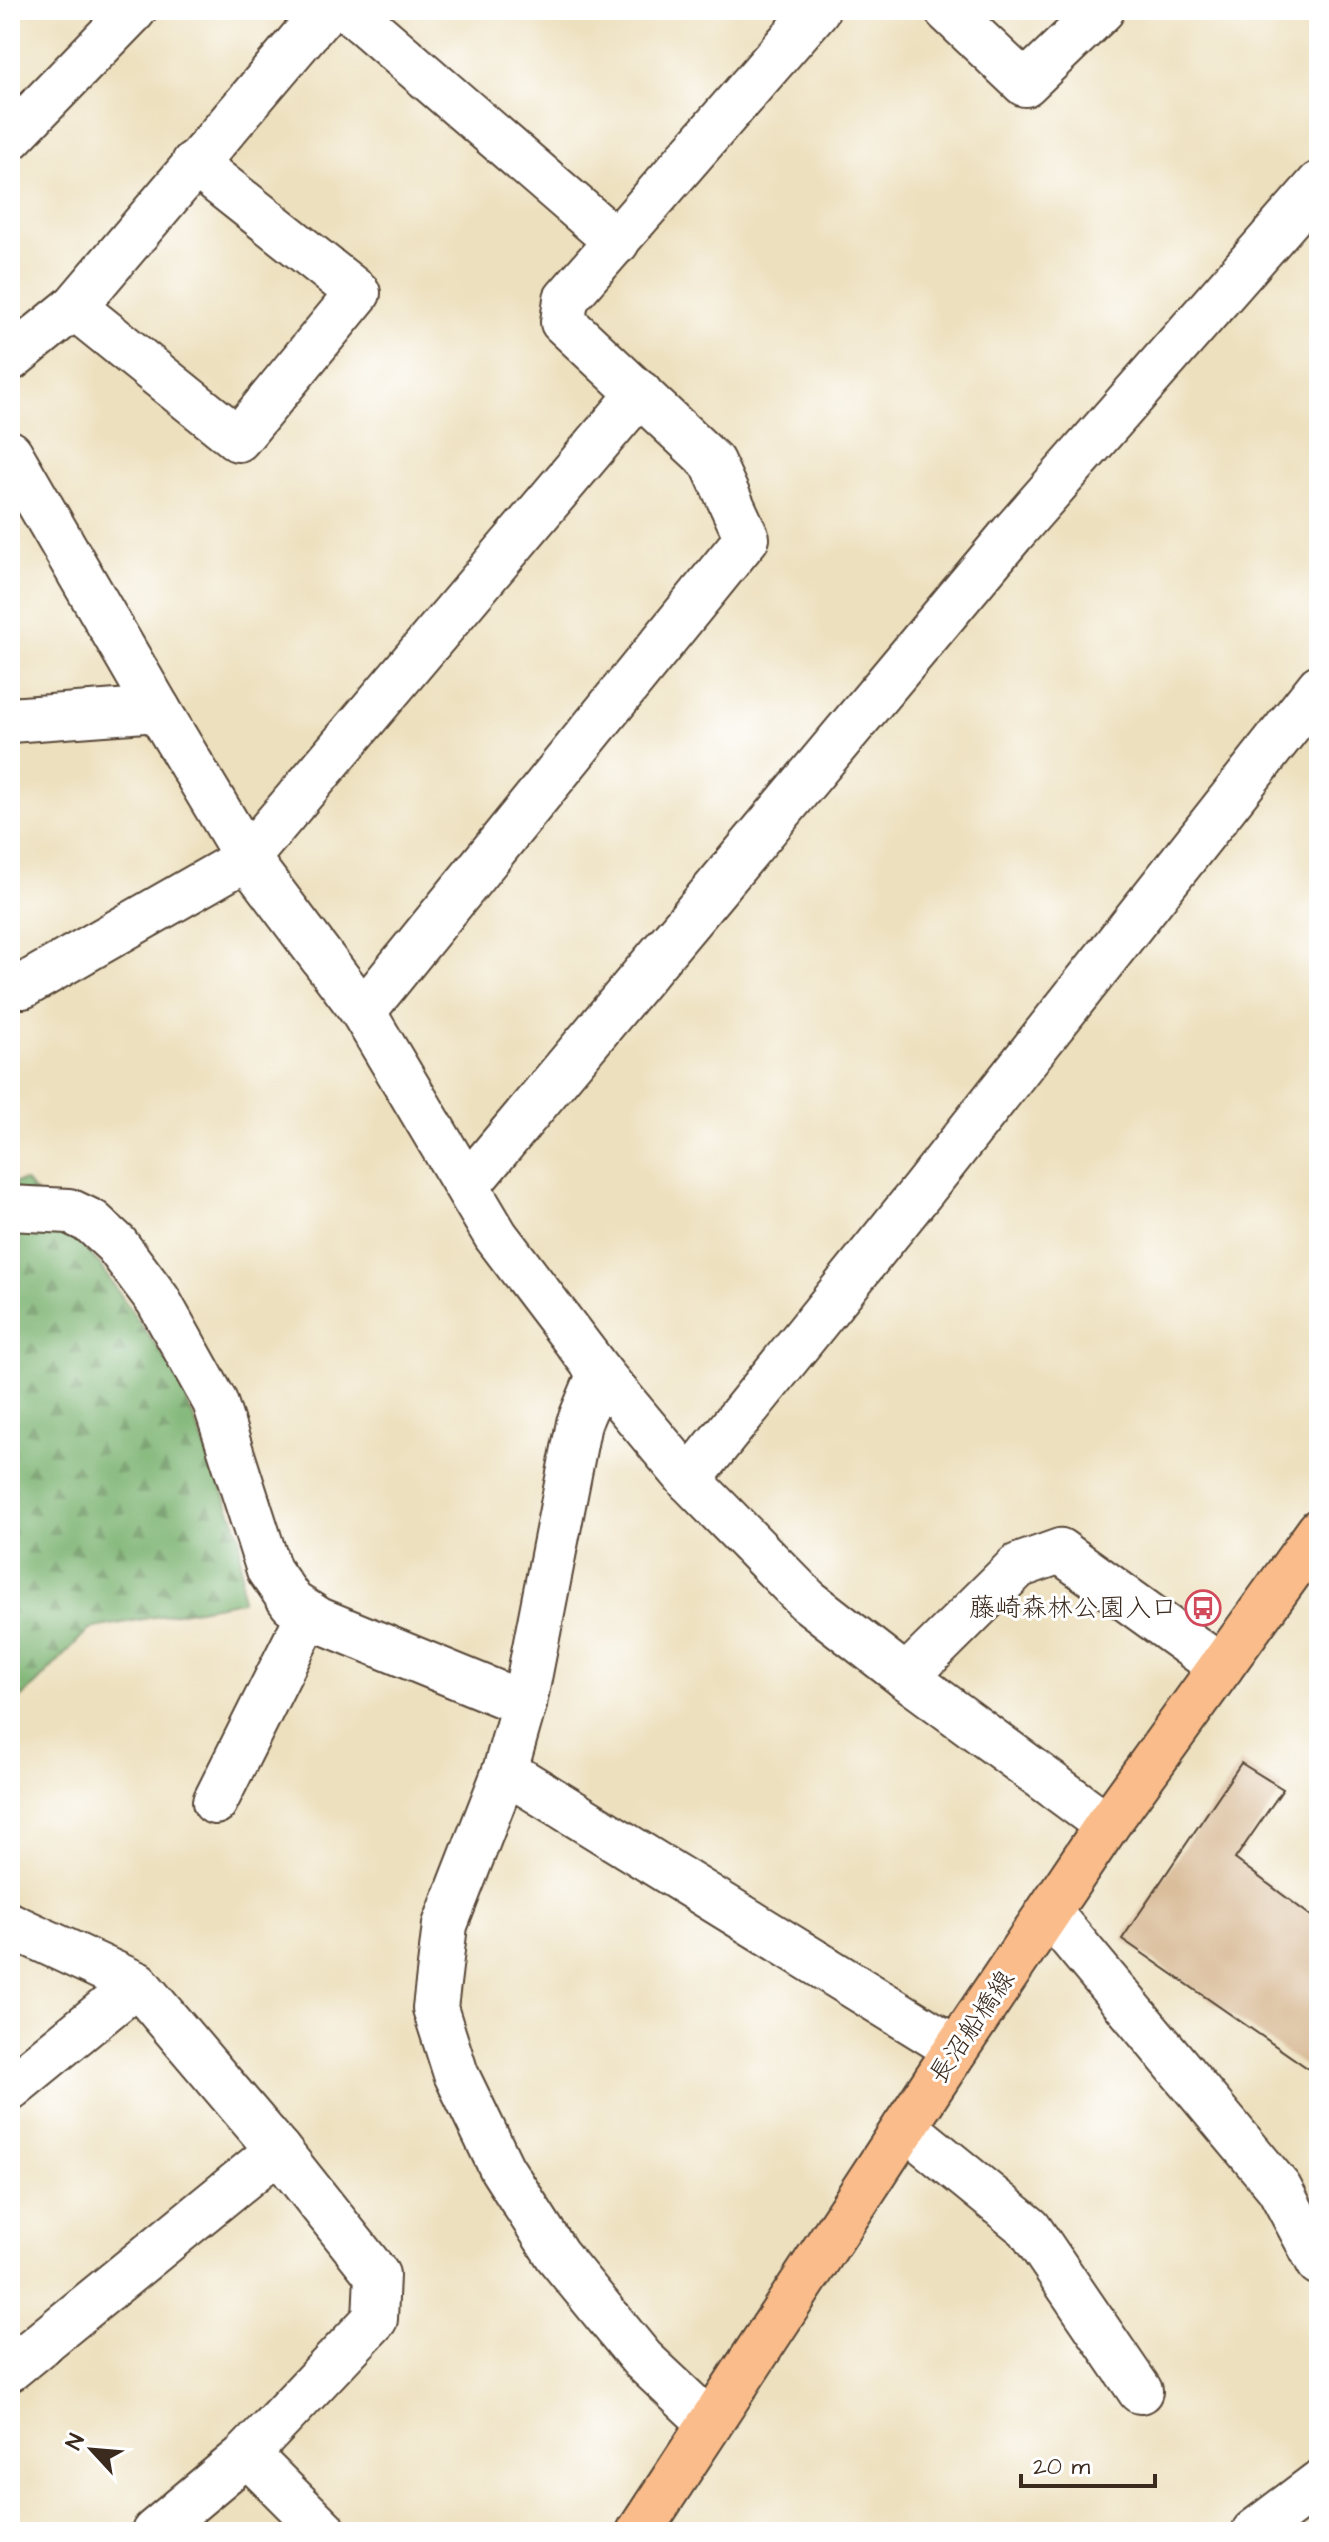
<svg xmlns="http://www.w3.org/2000/svg" width="1329" height="2542" viewBox="0 0 1329 2542" font-family="'Architects Daughter','Klee One',sans-serif">
<style>
.forest{fill:url(#forest-firs);stroke:#5c6f48;stroke-width:2}
.building{fill:#d6b68f}
.lines{fill:none;stroke-linecap:round;stroke-linejoin:round}
.minor-casing{stroke:#564536;stroke-width:48}
.major-casing{stroke:#564536;stroke-width:48}
.minor{stroke:#fff;stroke-width:44}
.major{stroke:#f9bc8a;stroke-width:44}
.labels{text-anchor:middle;dominant-baseline:central;stroke-width:6;stroke-linejoin:round;paint-order:stroke}
.poi-label{font-size:26px;fill:#3b2a1e;stroke:#fff;text-anchor:end}
.street-label{font-size:26px;fill:#3b2a1e;stroke:#fff}
</style>
<defs>
<pattern id="forest-firs" width="22" height="20" patternUnits="userSpaceOnUse" patternTransform="scale(2)"><rect width="22" height="20" fill="#7db472"/><path d="M5 1l3.5 6h-7zM16 11l3.5 6h-7z" fill="#68935d"/></pattern>
</defs>
<rect width="100%" height="100%" fill="#fff"/>
<filter id="ink" filterUnits="userSpaceOnUse"><feTurbulence type="fractalNoise" baseFrequency=".0125" numOctaves="2"/><feDisplacementMap in="SourceGraphic" scale="16" xChannelSelector="R" yChannelSelector="G"/><feConvolveMatrix kernelMatrix="1 2 1 2 8 2 1 2 1" color-interpolation-filters="sRGB"/></filter>
<filter id="wash" filterUnits="userSpaceOnUse"><feTurbulence type="fractalNoise" baseFrequency=".006" numOctaves="4" result="noise"/><feDisplacementMap in="SourceGraphic" scale="32" xChannelSelector="R" yChannelSelector="G"/><feGaussianBlur stdDeviation="1.8" result="paint"/><feColorMatrix in="noise" values="0 0 0 0 0 0 0 0 0 0 0 0 0 0 0 0 0 1.4 0 .05"/><feComposite in="paint" operator="in"/></filter>
<g filter="url(#wash)">
<rect width="100%" height="100%" fill="#ede0be"/>
<path class="forest" d="M25,1181L99,1264L177,1376L240,1535L242,1601L89,1629L37,1683L10,1707V1183Z"/>
<g id="blocks">
<path class="building" d="M1241,1763L1283,1789L1235,1859L1319,1922V2076L1122,1939Z"/>
</g>
</g>
<g filter="url(#ink)">
<use href="#blocks" fill-opacity="0" stroke="#564536" stroke-width="2"/>
<g class="lines">
<defs>
<g id="minor">
<path d="M349,10L617,242"/>
<path d="M947,10L1025,84L1102,10"/>
<path d="M10,138L134,10"/>
<path d="M74,307L238,439L358,293L194,163"/>
<path d="M10,359L74,307L326,10"/>
<path d="M10,453L158,709L247,858L363,1012L496,1236L600,1373L689,1480L807,1600L906,1677L1107,1825"/>
<path d="M10,720L158,709"/>
<path d="M23,986L247,858L640,393"/>
<path d="M363,1012L747,538L712,462L563,322L566,299L817,10"/>
<path d="M468,1185L1012,534L1319,184"/>
<path d="M10,1208L69,1211L92,1222L116,1244L158,1300L215,1402L269,1570L292,1603L319,1620L524,1704"/>
<path d="M600,1373L579,1423L524,1704L505,1771L956,2049"/>
<path d="M689,1480L922,1191L1319,687"/>
<path d="M906,1677L1018,1566L1060,1551L1221,1667"/>
<path d="M505,1771L445,1925L435,2008L456,2074L502,2169L557,2255L642,2359L709,2422"/>
<path d="M215,1802L309,1614"/>
<path d="M1049,1912L1279,2188L1319,2263"/>
<path d="M10,1925L137,1984L278,2150L377,2275L375,2319L247,2454L154,2532"/>
<path d="M10,2088L137,1984"/>
<path d="M905,2127L1029,2228L1140,2391"/>
<path d="M10,2369L278,2150"/>
<path d="M247,2454L325,2532"/>
<path d="M1254,2532L1319,2483"/>
</g>
<path id="major" d="M639,2532L956,2049L1107,1825L1319,1531"/>
</defs>
<use href="#minor" class="minor-casing"/>
<use href="#major" class="major-casing"/>
<use href="#minor" class="minor"/>
<use href="#major" class="major"/>
</g>
</g>
<defs>
<symbol id="bus-ring" viewBox="-11 -11 22 22"><circle r="9.5" fill="#fff" stroke="#d1495b" stroke-width="1.5"/><path d="M-5-6H5V4H4V6H2V4H-2V6H-4V4H-5ZM-3.5-4V0h7V-4ZM-3.5 1.2v1.5H-2V1.2ZM2 1.2v1.5H3.5V1.2Z" fill="#d1495b"/></symbol>
</defs>
<g fill-rule="evenodd">
<use href="#bus-ring" x="1183" y="1588" width="40" height="40"/>
</g>
<g class="labels">
<g class="poi-label">
<text x="1177" y="1608">藤崎森林公園入口</text>
</g>
<g class="street-label">
<text transform="translate(972 2027) rotate(-56)">長沼船橋線</text>
</g>
</g>
<rect width="1329" height="2542" fill="none" stroke="#fff" stroke-width="40"/>
<g transform="translate(92 2450) rotate(296)" stroke="#ffffff" stroke-width="6" paint-order="stroke">
<path d="M0-6L14 30L0 20L-14 30Z" fill="#3b2a1e"/>
<text y="-12" font-size="22" font-weight="bold" text-anchor="middle" fill="#3b2a1e">N</text>
</g>
<path d="M1021 2474v12h134v-12" fill="none" stroke="#3b2a1e" stroke-width="4"/>
<text x="1033" y="2474" font-size="24" fill="#3b2a1e" stroke="#ffffff" stroke-width="6" paint-order="stroke">20 m</text>
</svg>
